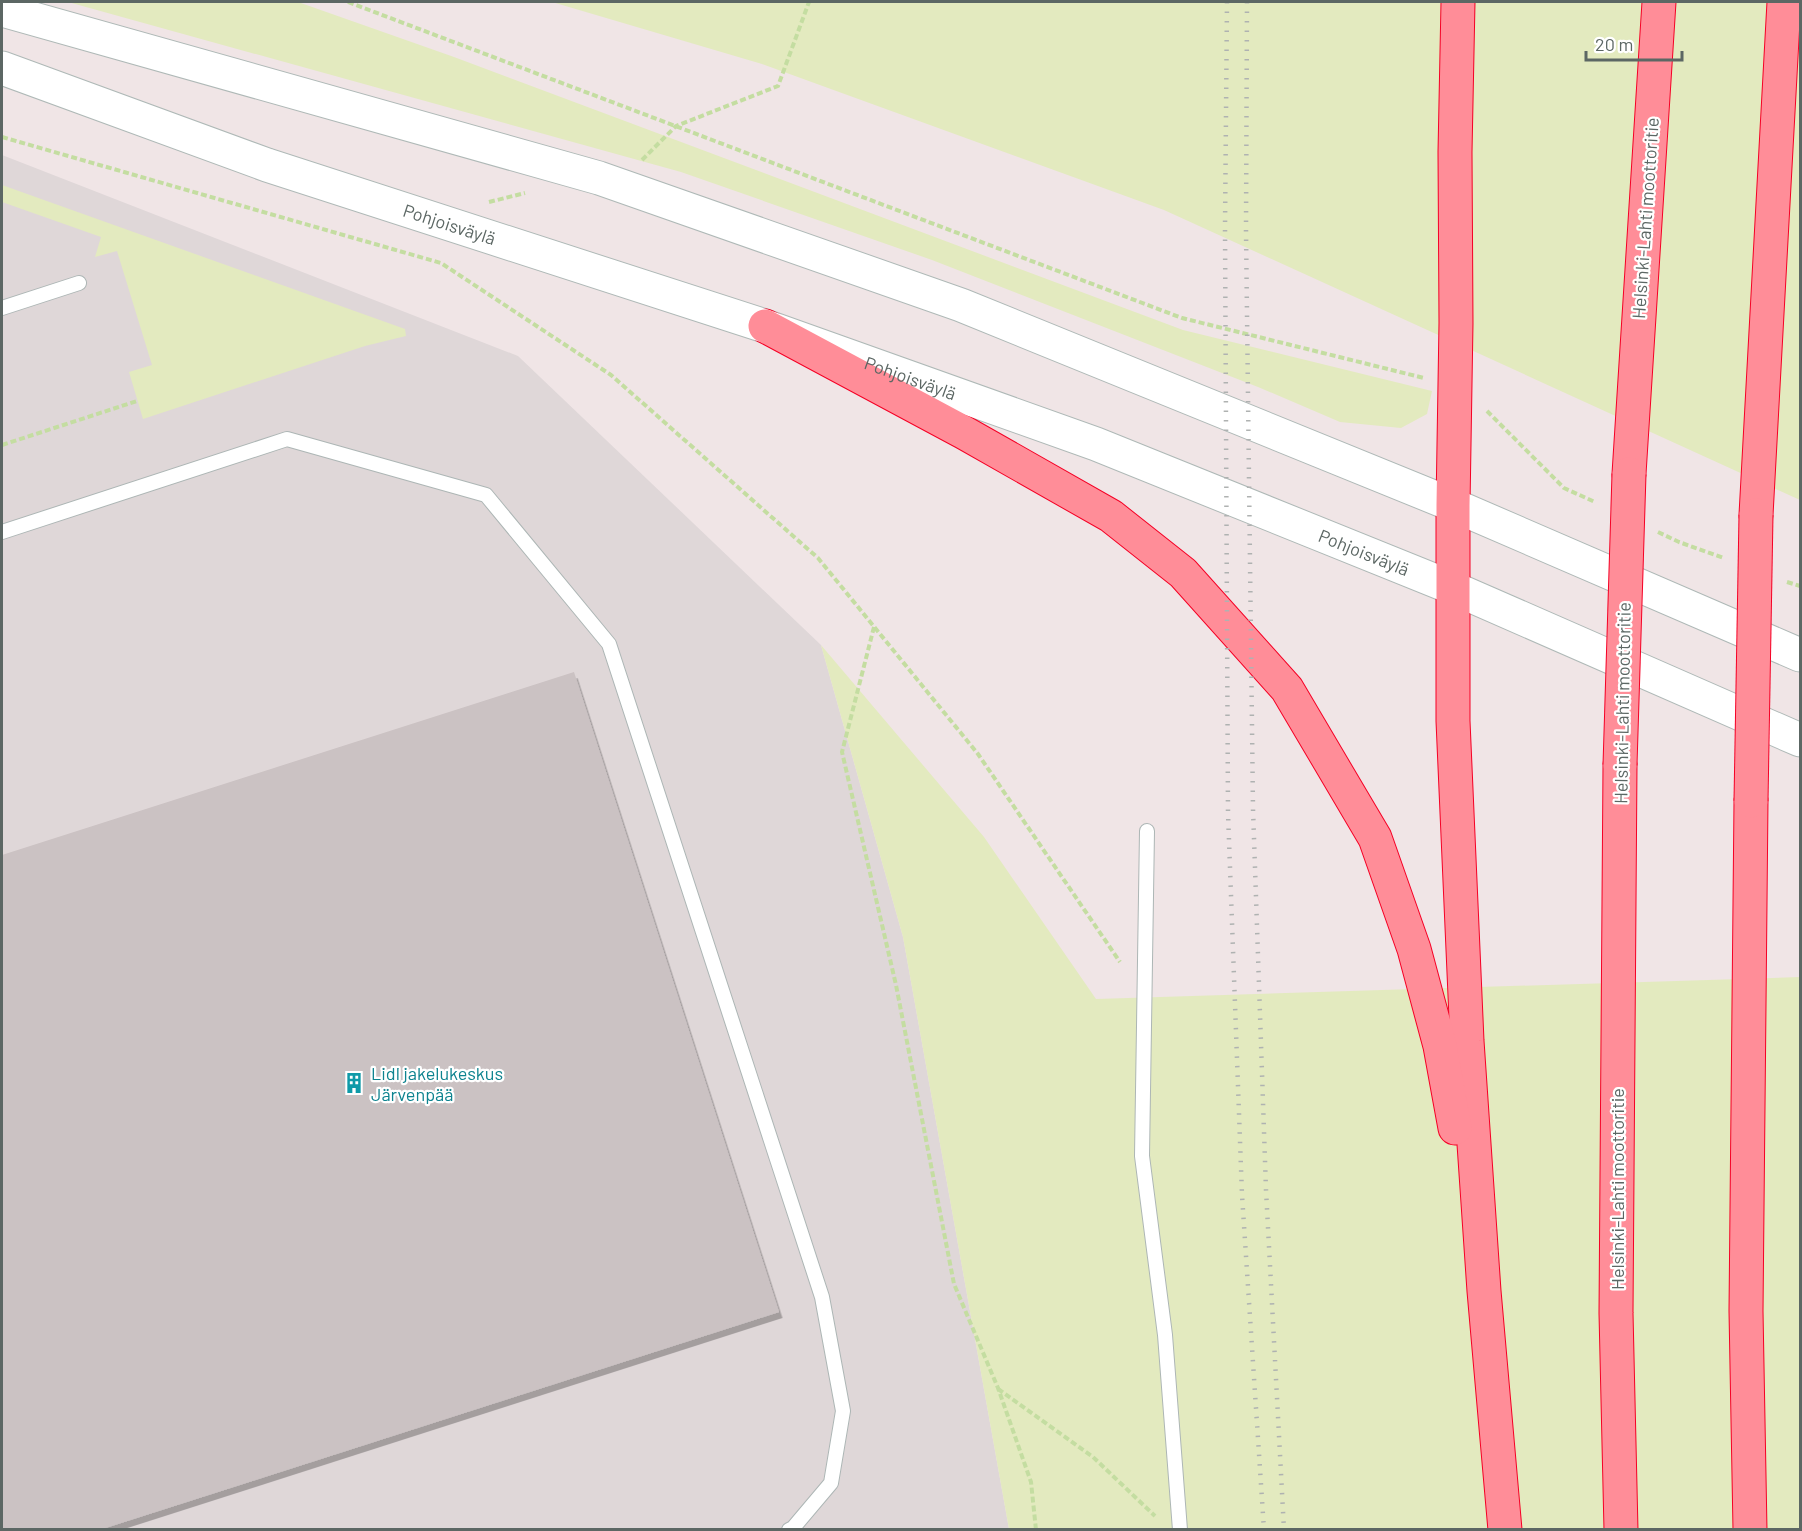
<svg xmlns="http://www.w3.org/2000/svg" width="1802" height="1531" viewBox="0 0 1802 1531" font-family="Barlow,sans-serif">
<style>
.industrial{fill:#dfd7d8}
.green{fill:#e3eabf}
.building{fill:#cbc2c3;filter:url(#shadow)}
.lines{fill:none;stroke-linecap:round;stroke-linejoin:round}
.service-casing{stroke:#adb6b5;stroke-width:16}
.secondary-casing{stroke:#afb9b7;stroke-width:35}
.motorway-casing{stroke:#f50025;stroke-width:35}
.path{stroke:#c4dda1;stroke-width:4;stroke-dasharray:6 3;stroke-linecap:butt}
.service{stroke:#fff;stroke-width:14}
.secondary{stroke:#fff;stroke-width:33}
.motorway{stroke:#ff8d98;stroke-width:33}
.rail{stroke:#afb2b1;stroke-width:4.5;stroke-dasharray:1.5 8;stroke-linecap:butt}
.motorway-bridge-casing{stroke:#f50025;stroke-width:35;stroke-linecap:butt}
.motorway-bridge{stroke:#ff8d98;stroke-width:33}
.labels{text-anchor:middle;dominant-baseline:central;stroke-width:4.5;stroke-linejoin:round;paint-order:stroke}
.street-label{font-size:18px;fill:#5c6764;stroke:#fff}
.culture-label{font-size:18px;fill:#0d838f;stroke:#fff;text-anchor:start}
</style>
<defs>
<filter id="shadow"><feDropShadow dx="3.5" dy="6" stdDeviation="0" flood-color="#0004"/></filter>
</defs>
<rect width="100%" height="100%" fill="#f0e5e6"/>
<path class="industrial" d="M2,155L518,356L821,645L903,937L1009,1529H2Z"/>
<g class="green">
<path d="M68,2H298L454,57L1183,330L1432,391L1427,414L1401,428L1340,422L1258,387L932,260L681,172Z"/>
<path d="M552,2H1800V500L1164,210L762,64Z"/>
<path d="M2,185L405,329L406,336L365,346L143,419L129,372L152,365L117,251L95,257L101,237L2,202Z"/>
<path d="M821,645L984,837L1096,999L1800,977V1529H1009L903,937Z"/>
</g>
<path class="building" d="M574,672L779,1312L99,1530H2V855Z"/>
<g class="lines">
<defs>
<g id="service">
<path d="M2,308L79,283"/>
<path d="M2,532L287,439L486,495L609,644L822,1297L843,1411L831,1483L793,1528L789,1530"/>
<path d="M1147,831L1142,1156L1165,1335L1180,1530"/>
</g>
<g id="secondary">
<path d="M2,10L599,178L961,305L1453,505L1800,655"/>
<path id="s1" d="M2,68L267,165L765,326L1096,444L1453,588L1800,740"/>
</g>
<g id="motorway">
<path d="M1458,2L1455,152L1456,323L1453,505V721L1467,1041L1484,1291L1505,1530"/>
<path d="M765,326L963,432L1111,516L1183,573L1287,689L1375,838L1414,949L1440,1046L1455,1128"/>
<path d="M1629,474L1659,2"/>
<path d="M1756,515L1784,2"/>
<path d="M1620,765L1616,1313L1621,1530"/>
<path d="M1750,1530L1746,1311L1751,801"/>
</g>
</defs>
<use href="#service" class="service-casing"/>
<use href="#secondary" class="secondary-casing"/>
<use href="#motorway" class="motorway-casing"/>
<g class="path">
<path d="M348,2L1182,318L1424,378"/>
<path d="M2,137L441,263L611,375L818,558L978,754L1120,962"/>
<path d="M642,160L676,126L778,86L809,2"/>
<path d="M489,202L525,193"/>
<path d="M1487,411L1564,488L1595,502"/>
<path d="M2,445L137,401"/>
<path d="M1658,532L1679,542L1724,558"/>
<path d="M1787,582L1800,586"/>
<path d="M874,627L842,752L896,985L954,1284L998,1388L1031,1482L1036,1530"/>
<path d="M998,1389L1093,1457L1155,1516"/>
</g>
<use href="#service" class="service"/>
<use href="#secondary" class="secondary"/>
<use href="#motorway" class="motorway"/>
<g class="rail">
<path d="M1227,2L1225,228L1228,813L1242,1195L1264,1530"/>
<path d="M1247,2L1246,231L1253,809L1266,1190L1284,1530"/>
</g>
<defs>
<g id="motorway-bridge">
<path d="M1620,765L1629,474"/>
<path d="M1751,801L1756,515"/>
</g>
</defs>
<use href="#motorway-bridge" class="motorway-bridge-casing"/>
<use href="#motorway-bridge" class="motorway-bridge"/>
</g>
<defs>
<symbol id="building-bare" viewBox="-9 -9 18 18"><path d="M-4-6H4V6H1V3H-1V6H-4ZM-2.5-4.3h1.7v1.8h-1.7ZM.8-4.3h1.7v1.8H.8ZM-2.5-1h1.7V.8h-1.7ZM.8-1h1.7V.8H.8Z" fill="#0f9aa8" stroke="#fff" stroke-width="2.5" paint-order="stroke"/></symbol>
</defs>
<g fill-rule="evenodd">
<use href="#building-bare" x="339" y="1068" width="30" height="30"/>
</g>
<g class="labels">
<g class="street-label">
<text transform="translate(1645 218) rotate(-86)">Helsinki-Lahti moottoritie</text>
<text stroke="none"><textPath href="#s1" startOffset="474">Pohjoisväylä</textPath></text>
<text stroke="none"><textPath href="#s1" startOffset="960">Pohjoisväylä</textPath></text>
<text stroke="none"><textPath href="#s1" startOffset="1446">Pohjoisväylä</textPath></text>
<text transform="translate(1622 703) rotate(-89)">Helsinki-Lahti moottoritie</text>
<text transform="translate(1617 1189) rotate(-90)">Helsinki-Lahti moottoritie</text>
</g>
<g class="culture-label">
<text x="371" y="1073">Lidl jakelukeskus<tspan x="371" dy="21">Järvenpää</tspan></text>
</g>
</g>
<rect width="1802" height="1531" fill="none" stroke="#5c6764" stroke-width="6"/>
<path d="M1586 51v9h96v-9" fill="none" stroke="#5c6764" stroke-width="3"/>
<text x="1595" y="51" font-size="18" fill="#5c6764" stroke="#ffffff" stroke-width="4.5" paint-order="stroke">20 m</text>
</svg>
